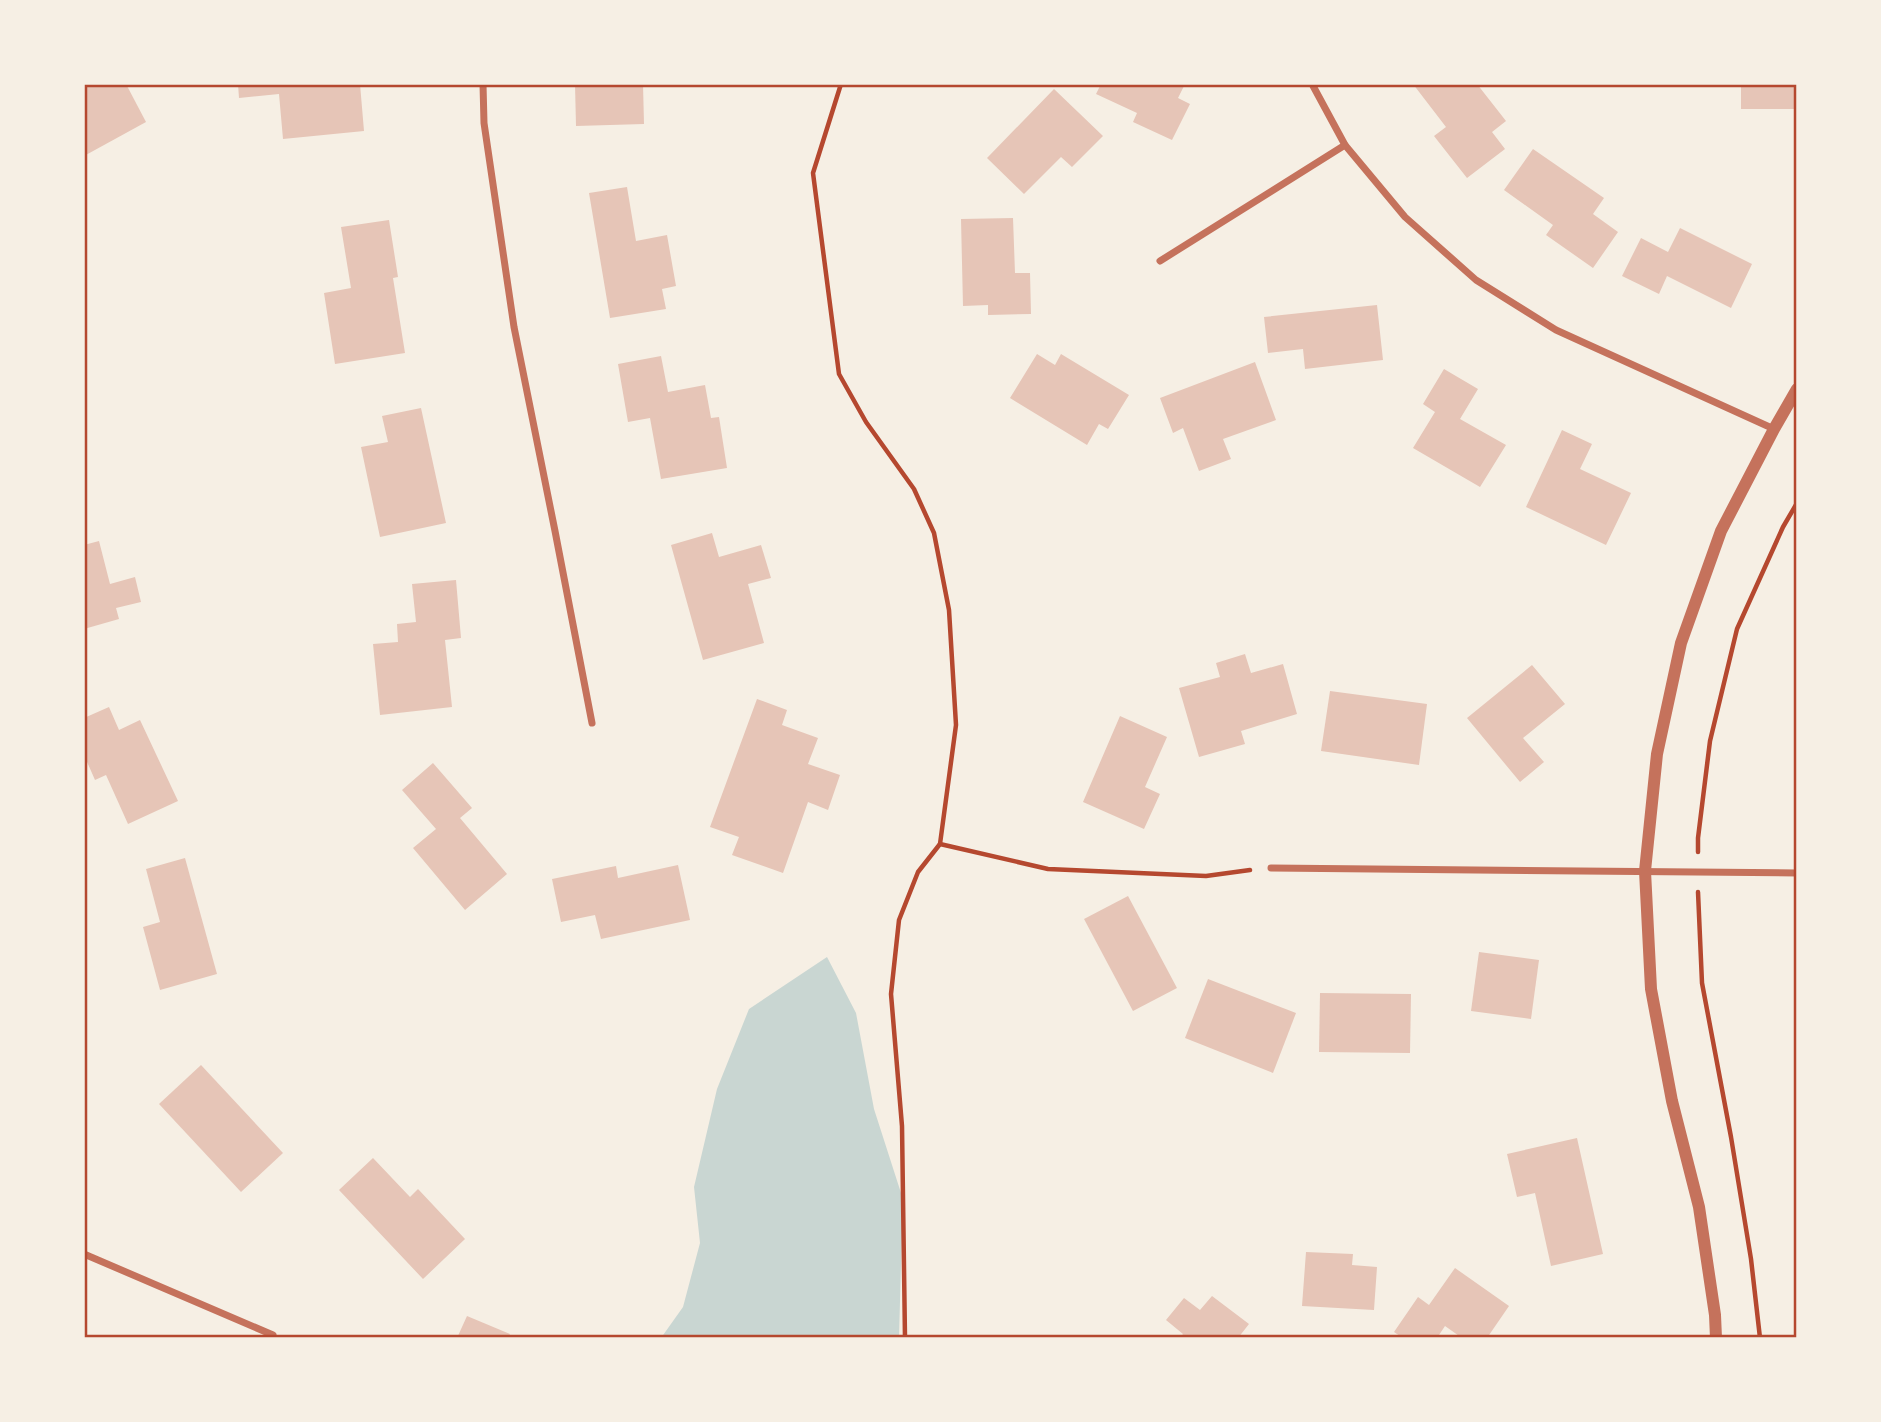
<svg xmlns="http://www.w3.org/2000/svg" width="1881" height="1422" viewBox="0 0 1881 1422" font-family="Commissioner,sans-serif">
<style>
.water{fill:#c9d6d2}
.building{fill:#e6c5b7}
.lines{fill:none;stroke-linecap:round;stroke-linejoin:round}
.path{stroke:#b5482f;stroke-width:4.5}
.minor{stroke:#c5725c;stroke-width:7}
.tertiary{stroke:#c5725c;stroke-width:12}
.neatline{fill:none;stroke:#b5482f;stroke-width:2.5}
</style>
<rect width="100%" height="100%" fill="#f6efe4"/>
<path class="water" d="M827,957L856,1013L874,1109L901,1193L902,1229L899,1338H661L683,1307L700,1243L694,1187L717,1089L749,1009Z"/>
<g class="building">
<path d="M89,84H126L146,122L84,156V87Z"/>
<path d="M238,84H360L364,131L283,139L279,94L239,98Z"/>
<path d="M575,84H643L644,124L576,126Z"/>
<path d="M1101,84H1185L1178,98L1190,104L1172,140L1133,122L1137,113L1096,94Z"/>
<path d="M1413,84H1477L1506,121L1492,132L1505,149L1467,178L1434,136L1446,127Z"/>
<path d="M1741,84H1795L1796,109H1741Z"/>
<path d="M1054,89L1103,136L1072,167L1061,157L1024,194L987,158Z"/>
<path d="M1533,149L1604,198L1593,214L1618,232L1593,268L1546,235L1553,225L1504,190Z"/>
<path d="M627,187L636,241L667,235L676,286L662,289L666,309L610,318L589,193Z"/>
<path d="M1013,218L1015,273H1030L1031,314L988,315V305L963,306L961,219Z"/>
<path d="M389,220L398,277L393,278L405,353L335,364L324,293L351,288L341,227Z"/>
<path d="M1680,228L1752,264L1731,308L1667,276L1659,294L1622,276L1641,238L1668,252Z"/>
<path d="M1377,305L1383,360L1305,369L1303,349L1268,353L1264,317Z"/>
<path d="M1037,354L1055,365L1061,354L1129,395L1108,429L1099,424L1087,445L1010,398Z"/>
<path d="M661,356L668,392L705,385L711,418L719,417L727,468L661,479L650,418L628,422L618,364Z"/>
<path d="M1255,362L1276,420L1223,439L1231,459L1199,471L1183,428L1173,433L1160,398Z"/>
<path d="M1444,369L1478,389L1460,419L1506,445L1480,487L1413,448L1435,412L1423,404Z"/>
<path d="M421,408L446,523L380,537L361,447L388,442L382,416Z"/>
<path d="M1562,430L1592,444L1580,469L1631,493L1606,545L1526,507Z"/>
<path d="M712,533L719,557L761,545L771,578L748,584L764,643L703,660L671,545Z"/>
<path d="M99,541L110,584L135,577L141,602L116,608L119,619L84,629V545Z"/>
<path d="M456,580L461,638L445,640L452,707L380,715L373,644L398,642L397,624L416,622L412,584Z"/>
<path d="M1245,654L1251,673L1283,664L1297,714L1241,731L1245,744L1199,757L1179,688L1220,677L1216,663Z"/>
<path d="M1532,665L1565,704L1523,738L1544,762L1520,782L1467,718Z"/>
<path d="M1330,691L1427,704L1419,765L1321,751Z"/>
<path d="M757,699L787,710L782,725L818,738L808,764L840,775L828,810L808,802L783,873L732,855L739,837L710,827Z"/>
<path d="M109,707L119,730L140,720L178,801L128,824L106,775L95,780L84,755V718Z"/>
<path d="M1120,716L1167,737L1145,787L1160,794L1144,829L1083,802Z"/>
<path d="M433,763L472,808L460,818L507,874L465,910L413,848L436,829L402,790Z"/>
<path d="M185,858L217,974L160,990L143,927L160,922L146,869Z"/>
<path d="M678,865L690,920L601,939L595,915L561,922L552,879L616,866L618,878Z"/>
<path d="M1128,896L1177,988L1133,1011L1084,919Z"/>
<path d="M1479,952L1539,960L1531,1019L1471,1011Z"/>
<path d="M1208,979L1296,1013L1273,1073L1185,1038Z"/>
<path d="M1320,993L1411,994L1410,1053L1319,1052Z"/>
<path d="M201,1065L283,1153L241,1192L159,1104Z"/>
<path d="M1577,1138L1603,1254L1551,1266L1535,1193L1517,1197L1507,1154Z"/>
<path d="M373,1158L410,1197L418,1189L465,1239L423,1279L339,1190Z"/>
<path d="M1306,1252L1353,1254L1352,1265L1377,1267L1374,1310L1302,1306Z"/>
<path d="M1455,1268L1509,1306L1487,1338H1462L1445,1326L1437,1338H1403L1394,1332L1418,1297L1429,1305Z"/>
<path d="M1212,1296L1249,1324L1238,1338H1180L1183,1334L1166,1320L1184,1298L1200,1310Z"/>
<path d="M467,1316L510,1334L508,1338H457Z"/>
</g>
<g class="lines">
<g class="path">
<path d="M841,84L813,173L839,374L866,422L914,489L934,533L949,610L956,725L940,844L1048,869L1206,876L1250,870"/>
<path d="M1698,852V838L1710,741L1737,629L1783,527L1797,503"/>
<path d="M1698,892L1702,983L1731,1137L1751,1259L1760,1338"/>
<path d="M905,1338L902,1126L891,994L899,920L918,872L940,844"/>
</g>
<g class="minor">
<path d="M483,84L484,123L514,327L555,531L592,723"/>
<path d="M1312,84L1345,145L1405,217L1476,280L1556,330L1774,429"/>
<path d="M1160,261L1345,145"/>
<path d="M1271,868L1797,873"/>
<path d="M84,1254L273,1335"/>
</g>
<path class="tertiary" d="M1716,1338L1715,1315L1699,1207L1672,1101L1651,989L1645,871L1657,754L1681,643L1721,531L1774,429L1797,389"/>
</g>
<rect width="1881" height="1422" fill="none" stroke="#f6efe4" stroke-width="172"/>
<rect x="86" y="86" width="1709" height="1250" class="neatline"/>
</svg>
